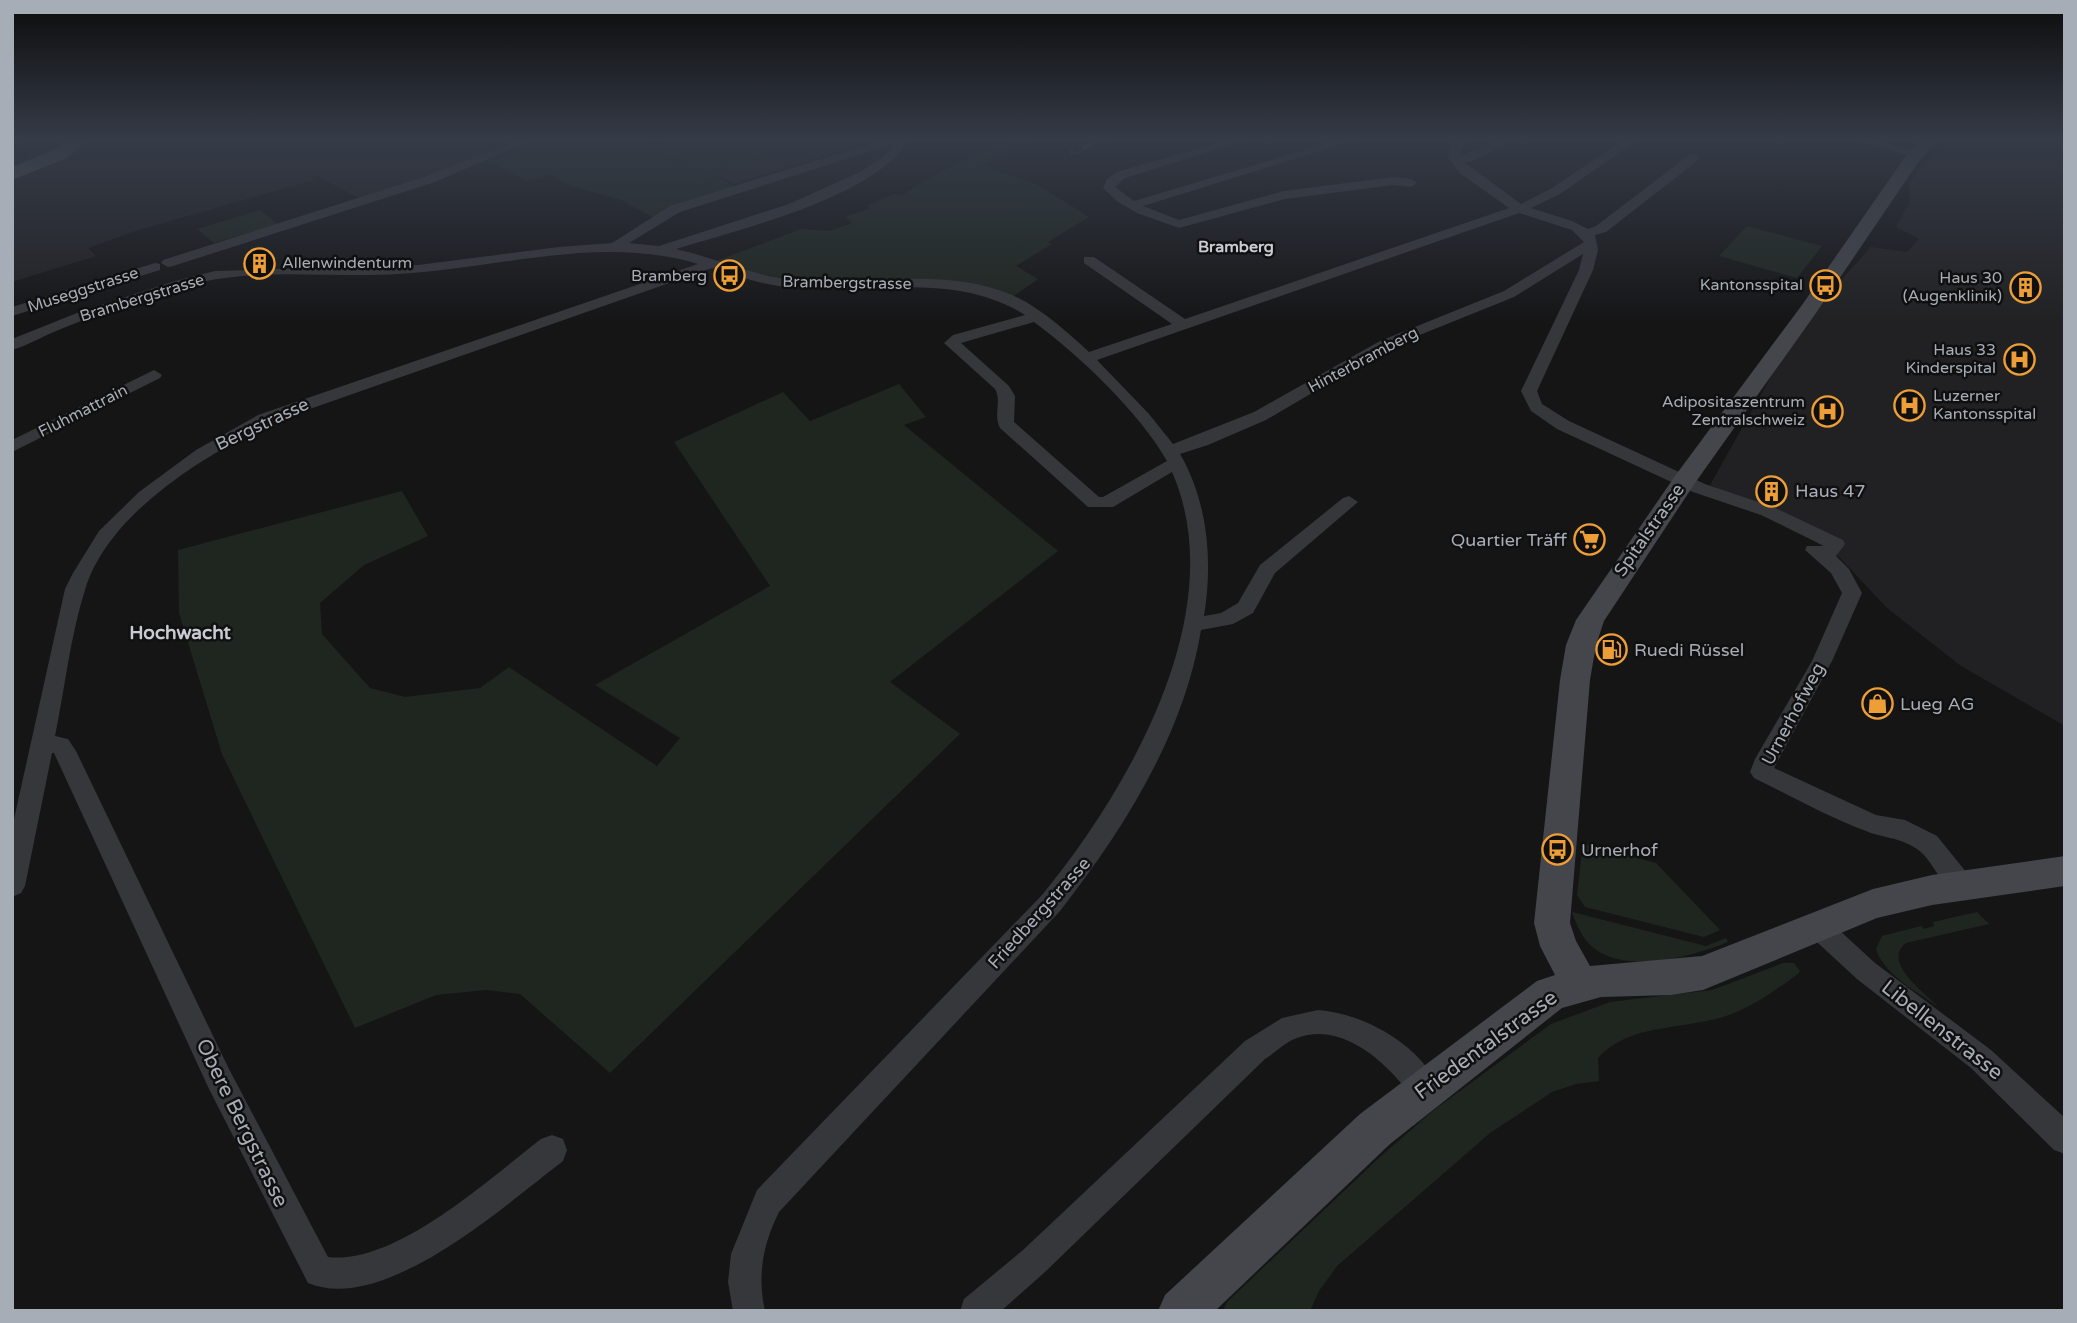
<svg xmlns="http://www.w3.org/2000/svg" width="2077" height="1323" viewBox="0 0 2077 1323" font-family="'Varela Round',sans-serif">
<style>
.built{fill:#212123}
.green{fill:#1f261f}
.lines{fill:none;stroke-linecap:round;stroke-linejoin:round}
.minor{fill:#36373b;fill-rule:evenodd}
.secondary{fill:#44464b;fill-rule:evenodd}
.primary{fill:#52545a;fill-rule:evenodd}
.rail-casing{stroke:#4b4d52;stroke-width:5}
.rail{stroke:#101011;stroke-width:3.5;stroke-dasharray:10;stroke-linecap:butt}
.labels{text-anchor:middle;dominant-baseline:central;stroke-width:5;stroke-linejoin:round;paint-order:stroke}
.far-neighbourhood-label{font-size:16px;font-weight:bold;fill:#c8cbd2;stroke:#101011}
.far-poi-label{font-size:16px;fill:#a7adb6;stroke:#101011;text-anchor:end}
.far-street-label{font-size:16px;fill:#a7adb6;stroke:#101011}
.street-label{font-size:18px;fill:#a7adb6;stroke:#101011}
.poi-label{font-size:18px;fill:#a7adb6;stroke:#101011;text-anchor:start}
.neighbourhood-label{font-size:19px;font-weight:bold;fill:#c8cbd2;stroke:#101011}
.near-street-label{font-size:21px;fill:#a7adb6;stroke:#101011}
</style>
<rect width="100%" height="100%" fill="#151516"/>
<g class="built">
<path d="M28,139H530L428,180L362,200L316,175L312,177L317,179L135,231L88,248L96,256L12,282V150L19,149L17,147Z"/>
<path d="M676,139H881L734,184L721,177L708,181L652,146Z"/>
<path d="M1950,139H2065V726L1961,666L1887,608L1838,556L1775,515L1710,485L1800,325L1871,247L1907,252L1919,239L1896,227L1910,201L1909,184L1919,169Z"/>
</g>
<g class="green">
<path d="M542,139H653L644,142L686,168L666,155L721,139H825L700,176L708,181L720,178L735,187L654,218L621,200L568,185L550,174L527,181L488,160Z"/>
<path d="M1014,139H1032L981,165L1036,184L1089,217L1048,242L1052,244L1016,266L1038,279L1011,298L987,290L799,282L711,263L801,229L830,231L852,223L845,217L870,208L867,206L893,194L902,195L933,176L989,148Z"/>
<path d="M260,210L278,224L214,243L197,229Z"/>
<path d="M1747,226L1822,246L1797,278L1719,256Z"/>
<path d="M899,384L926,417L904,425L1058,551L890,682L960,734L610,1073L520,994L486,990L436,995L355,1028L222,754L179,613L178,550L402,491L428,536L364,565L320,603L322,634L370,688L405,697L480,688L509,667L657,766L680,738L595,685L770,586L674,442L783,392L810,421Z"/>
<path d="M1583,843L1656,863L1720,930L1704,937L1585,907L1577,895Z"/>
<path d="M1572,912L1706,946L1726,938L1728,942C1694,956 1629,974 1595,949C1583,940 1577,926 1572,912Z"/>
<path d="M1977,912L1989,924L1906,943C1881,962 1926,994 1940,1008C1919,993 1884,975 1876,949L1882,936L1921,926L1924,929L1934,926L1933,922Z"/>
<path d="M1783,963H1794L1800,971L1798,974C1777,989 1757,1004 1734,1013C1691,1031 1630,1021 1598,1058L1599,1081L1576,1084L1552,1092L1490,1133L1337,1266L1319,1291L1310,1311H1223L1227,1302L1381,1156L1434,1110L1551,1024L1610,1002L1712,990Z"/>
</g>
<g class="lines">
<g class="minor">
<path d="M520,139H536L432,183L173,266L168,267L161,263L163,260L424,177Z"/>
<path d="M886,139H909C904,146 898,155 892,160C842,205 740,229 676,249C716,258 753,276 795,280C866,286 944,266 1012,295C1041,308 1066,331 1089,352L1172,324L1084,263V257H1094L1185,319L1509,208L1461,174L1449,159L1448,154L1454,139H1466L1460,156L1501,139H1516L1473,161L1464,162L1521,204L1552,188L1625,139H1639L1560,194L1531,208L1572,221L1588,229L1596,226L1689,155H1697V161L1606,232L1595,235L1598,250L1593,270L1537,391L1542,404L1569,421L1705,484L1773,507L1843,540L1845,544L1836,556L1849,569L1862,593L1832,661L1774,768L1876,815L1905,820L1937,836L1971,878L1975,885L1971,892C1944,902 1936,861 1917,849C1897,836 1885,839 1866,831C1828,817 1791,796 1754,778L1750,772L1755,759L1812,661L1842,593L1831,573L1805,550L1807,546H1824L1761,515L1693,492L1557,429L1531,411L1521,391L1579,270L1583,254L1514,297L1390,347L1266,420L1208,445L1180,454C1208,502 1213,561 1204,616L1221,613L1238,603L1260,565L1343,498L1349,496L1358,502L1275,573L1253,613L1233,624L1201,630C1184,734 1124,829 1060,911L779,1212C763,1244 757,1275 765,1311H733L728,1282L731,1254L757,1190L1042,895C1128,790 1233,611 1172,472L1113,507H1088L1000,428C993,414 1002,401 995,389L944,343L953,335L1025,315C956,271 872,294 795,288C767,286 739,277 712,268L270,423C203,457 108,513 85,590C70,637 65,688 55,736L68,739L76,751L229,1069L328,1257C396,1265 490,1178 541,1139L552,1135L563,1139L567,1150L563,1161C505,1205 384,1315 308,1283L209,1089L54,753H52L25,886L21,893L12,897V828L65,589L73,573L99,531L139,492L196,450L258,415L698,264C600,234 498,269 398,274C334,278 266,268 202,282C155,293 106,311 61,329C45,335 29,345 12,350V339L82,311L175,281L215,271L418,265L559,247L612,243L670,206ZM893,144L885,155L860,172L789,204L659,246L629,243L680,212ZM1519,213L1572,230L1584,242L1504,291L1380,341L1254,412L1173,444L1149,414L1097,360ZM1034,322C1079,355 1140,413 1167,461L1103,497H1099L1014,422L1015,396L1009,386L961,343Z"/>
<path d="M1231,139H1249L1125,178L1115,187L1134,201L1341,139H1359L1143,206L1179,220L1284,191L1393,177L1411,179L1417,183L1411,187L1393,185L1285,199L1179,228L1137,213L1118,202L1103,188L1107,179L1117,172Z"/>
<path d="M1851,139H1871L1923,154L1917,158Z"/>
<path d="M155,263L160,264V270L12,316V307Z"/>
<path d="M154,370L162,375L160,378L12,452V440Z"/>
<path d="M1816,914L1825,917L1875,963L1991,1050L2065,1118V1154L2054,1150L1971,1068L1857,979L1807,933L1803,925L1807,917Z"/>
<path d="M1318,1010C1363,1013 1421,1045 1439,1088L1435,1098L1425,1102C1410,1096 1401,1082 1389,1070C1365,1046 1331,1025 1297,1038C1285,1042 1275,1053 1265,1059L1045,1272L1001,1311H960L964,1299L1023,1250L1245,1041L1282,1018Z"/>
</g>
<path class="secondary" d="M1921,139H1938L1917,164L1816,313L1695,483L1604,621L1596,645L1590,680L1570,923L1576,941L1590,966L1702,956L1873,889L1932,875L2065,856V886L1932,905L1877,918L1703,990L1671,995L1601,997L1562,1008L1390,1144L1215,1311H1158L1165,1295L1360,1114L1537,981L1555,975L1540,946L1534,923L1560,680L1566,645L1576,620L1675,476L1802,305L1905,157Z"/>
<path class="primary" d="M69,139H90L67,158L12,180V167L53,150Z"/>
<defs>
<path id="rail" d="M1073,152L1105,139"/>
</defs>
<use href="#rail" class="rail-casing"/>
<use href="#rail" class="rail"/>
</g>
<linearGradient id="sky" x2="0" y2="1"><stop stop-color="#0c0c0c"/><stop offset="0.43" stop-color="#353b47"/><stop offset="1" stop-color="#353b47" stop-opacity="0"/></linearGradient>
<rect width="2077" height="324" fill="url(#sky)"/>
<defs>
<symbol id="building-ring" viewBox="-11 -11 22 22"><circle r="9.5" fill="#101011" stroke="#ed9e36" stroke-width="1.5"/><path d="M-4-6H4V6H1V3H-1V6H-4ZM-2.5-4.3h1.7v1.8h-1.7ZM.8-4.3h1.7v1.8H.8ZM-2.5-1h1.7V.8h-1.7ZM.8-1h1.7V.8H.8Z" fill="#ed9e36"/></symbol>
<symbol id="bus-ring" viewBox="-11 -11 22 22"><circle r="9.5" fill="#101011" stroke="#ed9e36" stroke-width="1.5"/><path d="M-5-6H5V4H4V6H2V4H-2V6H-4V4H-5ZM-3.5-4V0h7V-4ZM-3.5 1.2v1.5H-2V1.2ZM2 1.2v1.5H3.5V1.2Z" fill="#ed9e36"/></symbol>
<symbol id="hospital-ring" viewBox="-11 -11 22 22"><circle r="9.5" fill="#101011" stroke="#ed9e36" stroke-width="1.5"/><path d="M-5-5h3v3.5h4V-5h3V5h-3V1.5h-4V5h-3Z" fill="#ed9e36"/></symbol>
<symbol id="supermarket-ring" viewBox="-11 -11 22 22"><circle r="9.5" fill="#101011" stroke="#ed9e36" stroke-width="1.5"/><path d="M-6-5.5h2.5l.6 2H6L4.5 2H-2.5L-4.4-4H-6ZM-1.5 3.2a1.3 1.3 0 1 0 .1 0ZM3 3.2a1.3 1.3 0 1 0 .1 0Z" fill="#ed9e36"/></symbol>
<symbol id="fuel-ring" viewBox="-11 -11 22 22"><circle r="9.5" fill="#101011" stroke="#ed9e36" stroke-width="1.5"/><path d="M-5.5-6h7V0h2V4h1.3V-2.5L3-4.5l.8-.8L6-3V5H2.5V1h-1V6h-7ZM-4.2-4.7v3.2H.2V-4.7Z" fill="#ed9e36"/></symbol>
<symbol id="shop-ring" viewBox="-11 -11 22 22"><circle r="9.5" fill="#101011" stroke="#ed9e36" stroke-width="1.5"/><path d="M-5-2.5h2.3a2.7 3.5 0 0 1 5.4 0H5L5.5 6h-11ZM-1.5-2.5h3a1.5 2.3 0 0 0-3 0Z" fill="#ed9e36"/></symbol>
</defs>
<g fill-rule="evenodd">
<use href="#building-ring" x="242" y="246" width="35" height="35"/>
<use href="#bus-ring" x="712" y="258" width="35" height="35"/>
<use href="#bus-ring" x="1808" y="268" width="35" height="35"/>
<use href="#building-ring" x="2008" y="270" width="35" height="35"/>
<use href="#hospital-ring" x="2002" y="342" width="35" height="35"/>
<use href="#hospital-ring" x="1892" y="388" width="35" height="35"/>
<use href="#hospital-ring" x="1810" y="394" width="35" height="35"/>
<use href="#building-ring" x="1754" y="474" width="35" height="35"/>
<use href="#supermarket-ring" x="1572" y="522" width="35" height="35"/>
<use href="#fuel-ring" x="1594" y="632" width="35" height="35"/>
<use href="#shop-ring" x="1860" y="686" width="35" height="35"/>
<use href="#bus-ring" x="1540" y="832" width="35" height="35"/>
</g>
<g class="labels">
<g class="far-neighbourhood-label">
<text x="1236" y="247">Bramberg</text>
</g>
<g class="far-poi-label">
<text x="282" y="263" text-anchor="start">Allenwindenturm</text>
<text x="707" y="276">Bramberg</text>
<text x="2002" y="278">Haus 30<tspan x="2002" dy="18">(Augenklinik)</tspan></text>
<text x="1803" y="285">Kantonsspital</text>
<text x="1996" y="350">Haus 33<tspan x="1996" dy="18">Kinderspital</tspan></text>
<text x="1933" y="396" text-anchor="start">Luzerner<tspan x="1933" dy="18">Kantonsspital</tspan></text>
<text x="1805" y="402">Adipositaszentrum<tspan x="1805" dy="18">Zentralschweiz</tspan></text>
</g>
<g class="far-street-label">
<text transform="translate(847 283) rotate(1)">Brambergstrasse</text>
<text transform="translate(83 290) rotate(-18)">Museggstrasse</text>
<text transform="translate(142 298) rotate(-17)">Brambergstrasse</text>
<text transform="translate(1363 360) rotate(-28)">Hinterbramberg</text>
<text transform="translate(83 411) rotate(-27)">Fluhmattrain</text>
</g>
<g class="street-label">
<text transform="translate(262 424) rotate(-25)">Bergstrasse</text>
<text transform="translate(1649 530) rotate(-55)">Spitalstrasse</text>
<text transform="translate(1793 714) rotate(-62)">Urnerhofweg</text>
<text transform="translate(1039 913) rotate(-48)">Friedbergstrasse</text>
</g>
<g class="poi-label">
<text x="1795" y="491">Haus 47</text>
<text x="1567" y="540" text-anchor="end">Quartier Träff</text>
<text x="1634" y="650">Ruedi Rüssel</text>
<text x="1900" y="704">Lueg AG</text>
<text x="1581" y="850">Urnerhof</text>
</g>
<g class="neighbourhood-label">
<text x="180" y="633">Hochwacht</text>
</g>
<g class="near-street-label">
<text transform="translate(1942 1030) rotate(38)">Libellenstrasse</text>
<text transform="translate(1486 1045) rotate(-36)">Friedentalstrasse</text>
<text transform="translate(242 1123) rotate(64)">Obere Bergstrasse</text>
</g>
</g>
<rect width="2077" height="1323" fill="none" stroke="#a7adb6" stroke-width="28"/>
</svg>
